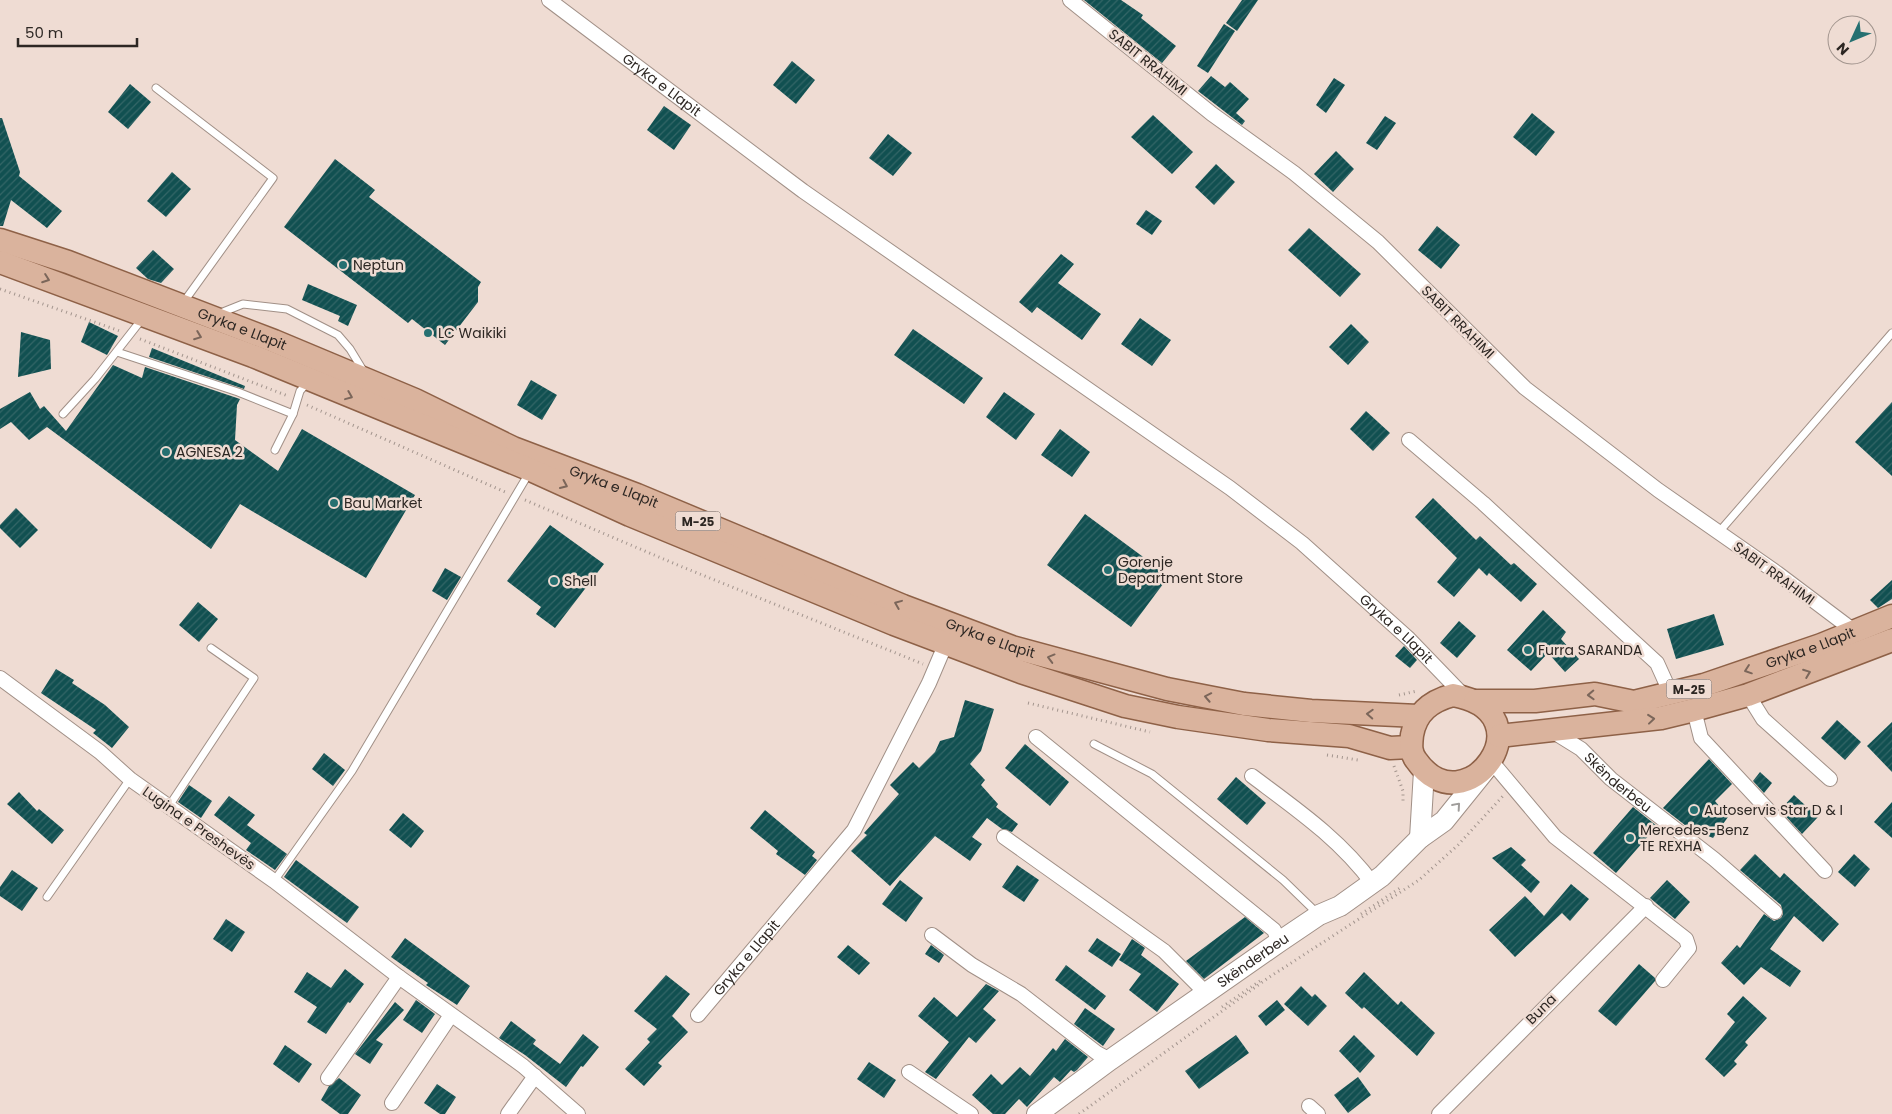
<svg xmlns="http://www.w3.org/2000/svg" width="1892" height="1114" viewBox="0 0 1892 1114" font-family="Poppins,sans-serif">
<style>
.building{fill:url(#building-hatch)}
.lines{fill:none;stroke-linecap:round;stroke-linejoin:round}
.service-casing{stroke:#a19087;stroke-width:9}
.minor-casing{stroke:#a19087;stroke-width:16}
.secondary-casing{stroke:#a19087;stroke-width:22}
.primary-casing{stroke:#8e6147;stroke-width:25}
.path{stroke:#a3958e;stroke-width:3;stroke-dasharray:1 4;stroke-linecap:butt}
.service{stroke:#fff;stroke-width:7}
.minor{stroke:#fff;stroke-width:14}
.secondary{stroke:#fff;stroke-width:20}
.primary{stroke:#dab39d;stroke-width:22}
.oneway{stroke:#7b665a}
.oneway2{stroke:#a09e9c}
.poi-dot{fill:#257071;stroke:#efdcd3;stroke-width:2}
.labels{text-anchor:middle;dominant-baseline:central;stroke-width:5;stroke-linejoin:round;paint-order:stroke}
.shield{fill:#efdcd3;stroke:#675d58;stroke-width:1}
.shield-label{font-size:12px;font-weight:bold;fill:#2d2723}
.street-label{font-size:14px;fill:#2d2723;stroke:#efdcd3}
.poi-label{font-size:14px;fill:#2d2723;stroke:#efdcd3;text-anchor:start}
</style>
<defs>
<pattern id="building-hatch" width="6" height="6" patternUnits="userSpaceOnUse" patternTransform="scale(1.25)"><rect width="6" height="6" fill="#115051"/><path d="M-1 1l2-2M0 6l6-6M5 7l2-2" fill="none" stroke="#346667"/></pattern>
</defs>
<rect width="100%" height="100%" fill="#efdcd3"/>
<g class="building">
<path d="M1084,0H1121L1143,15L1141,18L1176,46L1162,63Z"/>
<path d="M1242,0H1258L1237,31L1226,23Z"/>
<path d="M1224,24L1235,31L1208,73L1197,66Z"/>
<path d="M792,61L815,80L796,104L773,85Z"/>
<path d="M1211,76L1225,87L1230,82L1249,99L1236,113L1245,121L1242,125L1198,91Z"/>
<path d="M1334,78L1345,85L1326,113L1316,105Z"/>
<path d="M130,84L151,102L128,129L108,112Z"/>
<path d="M664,106L691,125L674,150L647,130Z"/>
<path d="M1532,113L1555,132L1536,156L1513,137Z"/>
<path d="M1153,115L1193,152L1172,174L1131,137Z"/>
<path d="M1385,116L1396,123L1377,150L1366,143Z"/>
<path d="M0,118H2L20,172L19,176L62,211L47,228L11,200L3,226H0Z"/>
<path d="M888,134L912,153L893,176L869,158Z"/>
<path d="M1336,151L1354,169L1333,192L1314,174Z"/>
<path d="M335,159L375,190L369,197L481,282L478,287V302L445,345L412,319L408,323L284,227Z"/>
<path d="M1216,164L1235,182L1214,205L1195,187Z"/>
<path d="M172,172L191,189L166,217L147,201Z"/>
<path d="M1146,210L1162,221L1152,235L1136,224Z"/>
<path d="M1437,226L1460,245L1441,269L1418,250Z"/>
<path d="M1309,228L1361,274L1340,297L1288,250Z"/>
<path d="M153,250L174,269L161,283L148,279L136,268Z"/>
<path d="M1061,254L1074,264L1058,283L1101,314L1082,340L1037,307L1032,313L1019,302Z"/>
<path d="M308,284L357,305L348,326L338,321L340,316L302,300Z"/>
<path d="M1140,318L1171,340L1152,366L1121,344Z"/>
<path d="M89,322L118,336L107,355L81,342Z"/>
<path d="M1351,324L1369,342L1348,365L1329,347Z"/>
<path d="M913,329L983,378L964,404L894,355Z"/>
<path d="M21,332L50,340L51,369L18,377Z"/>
<path d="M152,348L245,386L244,389L149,357Z"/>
<path d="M113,365L142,378L145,367L240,399L237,405L235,440L278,471L302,429L415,495L366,578L240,504L211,549L47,427L29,440L11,422L0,429V409L30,392L40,409L44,406L66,431Z"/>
<path d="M531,380L557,395L542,420L517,405Z"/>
<path d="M1004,392L1035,414L1016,440L986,417Z"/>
<path d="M1892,402V476L1855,442Z"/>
<path d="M1366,411L1390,433L1373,451L1350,429Z"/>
<path d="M1060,429L1090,452L1072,477L1041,455Z"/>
<path d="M1433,498L1476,540L1480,536L1511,565L1514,563L1537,584L1521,602L1489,573L1487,576L1479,568L1454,597L1437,582L1457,558L1415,517Z"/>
<path d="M16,508L38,530L20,548L0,528V525Z"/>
<path d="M1085,514L1169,576L1131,627L1047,565Z"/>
<path d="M550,525L604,564L555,628L536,614L541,607L507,581Z"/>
<path d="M445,568L461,577L447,600L432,591Z"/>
<path d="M1892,580V599L1878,608L1870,600Z"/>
<path d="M198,602L218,619L199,642L179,625Z"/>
<path d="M1543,610L1566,632L1561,639L1579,659L1565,672L1548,653L1531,671L1507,650Z"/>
<path d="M1714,614L1724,645L1676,659L1667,629Z"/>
<path d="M1459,621L1476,636L1457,658L1440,643Z"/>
<path d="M1404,646L1417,660L1410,668L1395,656Z"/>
<path d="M56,669L74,680L72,683L105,705L129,727L112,748L93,733L96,730L41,693Z"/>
<path d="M965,700L994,709L981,751L970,764L985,780L981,785L998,804L996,807L1018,824L1012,832L1002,829L987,818L972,837L982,844L970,861L935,836L890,886L851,851L867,835L864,833L899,794L890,785L913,762L919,768L935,752L940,741L954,737Z"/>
<path d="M1837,720L1861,742L1845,760L1821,738Z"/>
<path d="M1892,722V772L1867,746Z"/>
<path d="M1025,744L1069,782L1050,806L1005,768Z"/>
<path d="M324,753L345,770L333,786L312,769Z"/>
<path d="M1709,759L1732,784L1715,801L1728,817L1713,838L1701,833L1699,836L1663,808Z"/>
<path d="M1760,772L1772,783L1764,793L1753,781Z"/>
<path d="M1236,777L1266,803L1247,825L1217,799Z"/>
<path d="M189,785L212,801L201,818L178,802Z"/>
<path d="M19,792L37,811L39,809L64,830L52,844L7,804Z"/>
<path d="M1794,795L1818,817L1802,834L1780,810Z"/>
<path d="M229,796L255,815L247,825L287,854L275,870L246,850L251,843L214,815Z"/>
<path d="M1892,802V838L1874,822Z"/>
<path d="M1633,807L1657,826L1616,873L1593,853Z"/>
<path d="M765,810L815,852L812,856L817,860L805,875L776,854L778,851L750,828Z"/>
<path d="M403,813L424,831L411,848L389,830Z"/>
<path d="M1511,847L1526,860L1521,865L1540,882L1531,893L1492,858Z"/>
<path d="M1755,854L1780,878L1784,873L1839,924L1823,942L1794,916L1770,949L1801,971L1790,987L1761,967L1744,985L1721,963L1737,945L1740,948L1764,914L1774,921L1781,918L1783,914L1781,905L1740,870Z"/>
<path d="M1854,854L1870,869L1855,887L1838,872Z"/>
<path d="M296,860L359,907L347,923L284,877Z"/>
<path d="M1017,865L1039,880L1024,902L1002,887Z"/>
<path d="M12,870L38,888L22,911L0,896V887Z"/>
<path d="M900,880L923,898L906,922L882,904Z"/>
<path d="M1667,880L1690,902L1675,919L1650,898Z"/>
<path d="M1571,884L1589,899L1570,921L1562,913L1515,957L1489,930L1525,896L1544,916Z"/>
<path d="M1245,917L1264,933L1204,979L1186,961Z"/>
<path d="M226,919L245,932L232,952L213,939Z"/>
<path d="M405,938L470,986L457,1005L426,985L428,983L391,957Z"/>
<path d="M1097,938L1121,954L1112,967L1088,951Z"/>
<path d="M1132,939L1145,948L1141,955L1179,984L1157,1012L1129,990L1141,974L1119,960Z"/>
<path d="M848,945L870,963L859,975L837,957Z"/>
<path d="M931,945L944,955L939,963L925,954Z"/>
<path d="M1639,964L1655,978V981L1616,1026L1598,1011Z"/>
<path d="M1066,965L1106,996L1095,1010L1055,980Z"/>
<path d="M345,969L364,984L350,1003L348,1002L326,1034L307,1022L317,1007L294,992L307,972L331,988Z"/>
<path d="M1364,972L1398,1005L1401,1001L1435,1033L1417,1056L1364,1007L1362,1009L1345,993Z"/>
<path d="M666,975L690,994L672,1016L688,1032L658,1063L662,1066L644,1086L625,1069L650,1042L647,1039L657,1029L634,1011Z"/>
<path d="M986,984L999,991L983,1009L996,1020L976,1043L969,1037L936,1079L925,1072L949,1042L918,1016L934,997L957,1017Z"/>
<path d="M1301,986L1312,997L1315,994L1327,1006L1308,1026L1284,1004Z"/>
<path d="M1743,996L1767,1018L1745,1042L1748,1045L1734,1061L1737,1064L1724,1077L1705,1059L1735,1022L1727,1014Z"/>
<path d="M416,1000L435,1014L422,1033L403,1020Z"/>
<path d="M1277,1000L1285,1010L1266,1026L1258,1016Z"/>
<path d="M395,1002L404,1010L376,1040L383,1044L370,1064L355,1054Z"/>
<path d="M1085,1008L1115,1029L1103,1046L1074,1024Z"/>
<path d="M511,1021L536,1040L533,1044L560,1064L583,1034L599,1047L583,1067L581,1066L566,1087L525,1055L499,1038Z"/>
<path d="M1236,1035L1249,1053L1199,1089L1185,1071Z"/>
<path d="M1354,1035L1375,1056L1360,1073L1339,1051Z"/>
<path d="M1065,1039L1088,1057L1077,1070L1074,1072L1071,1070L1060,1082L1054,1077L1027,1107L1019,1099L1005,1114H993L972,1095L991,1074L1002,1085L1020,1067L1030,1076L1053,1048L1056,1051Z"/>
<path d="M285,1045L312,1064L299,1083L273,1064Z"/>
<path d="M869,1062L896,1080L884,1098L857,1079Z"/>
<path d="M1358,1077L1371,1095L1348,1113L1334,1095Z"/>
<path d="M339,1078L361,1095L348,1114H340L321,1100L329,1086Z"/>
<path d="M437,1084L456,1097L445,1114H440L424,1103Z"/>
</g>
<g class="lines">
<defs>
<g id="service">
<path d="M156,88L273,178L183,303"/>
<path d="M218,314L243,304L287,309L338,335L350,349L364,372"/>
<path d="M117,352L238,392L293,414"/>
<path d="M63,414L95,379L142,319"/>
<path d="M275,450L293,414L300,391L308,382"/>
<path d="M1719,532L1892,333"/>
<path d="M1094,744L1152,774L1283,880L1317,913"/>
<path d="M169,806L254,678L211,648"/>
<path d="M274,881L352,771L529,473"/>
<path d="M47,897L130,779"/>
</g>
<g id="minor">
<path id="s1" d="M549,0L803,191L1230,488L1302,543L1409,639L1465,697"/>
<path d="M1070,0L1212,114L1294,173L1378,242L1525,388L1658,490L1777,573L1854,631"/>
<path d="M1409,440L1483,503L1657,663L1671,694"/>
<path d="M0,678L100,752L130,779L274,881L399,977L523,1066L578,1114"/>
<path d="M1748,695L1763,719L1830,779"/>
<path d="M1694,710L1701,738L1825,871"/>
<path id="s2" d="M1552,731L1581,749L1611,779L1714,859L1775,912"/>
<path d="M1036,737L1274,930L1279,942"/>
<path d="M1492,762L1555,837L1686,939L1689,948L1663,980"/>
<path d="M1252,776C1296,809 1340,839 1373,884"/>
<path d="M1004,837L1164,951L1205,992"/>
<path d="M932,935L972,965L1021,994L1097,1053L1110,1060"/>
<path id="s3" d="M698,1015L854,830L929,683L946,643"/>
<path d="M909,1072L971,1114"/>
<path d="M328,1078L399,977"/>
<path d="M392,1103L451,1015"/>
<path d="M1309,1106L1318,1114"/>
<path d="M508,1114L535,1076"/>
<path d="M1439,1114L1646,906"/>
</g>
<g id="secondary">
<path d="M1420,838L1424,771"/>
<path id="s4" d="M1037,1114L1110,1060L1279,942L1319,915L1340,906L1382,876L1420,838L1444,821L1486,769"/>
</g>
<g id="primary">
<path id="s5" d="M0,240L68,262L274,341L415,400L513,448L637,495L903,606L1012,647L1167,689L1244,704L1311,711L1418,716"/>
<path d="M0,262L253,356L531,470L630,515L894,624L1021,672L1125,706L1178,717L1268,730L1349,736L1390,748L1410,747"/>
<path d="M1453,695C1552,713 1465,831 1416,760C1410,752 1411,745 1412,735C1416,712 1431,701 1453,695Z"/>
<path id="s6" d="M1475,701H1535L1595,694L1634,702L1704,685L1821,645L1892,616"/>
<path d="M1499,736L1661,718L1694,710L1748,695L1892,640"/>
</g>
</defs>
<use href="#service" class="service-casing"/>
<use href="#minor" class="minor-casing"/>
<use href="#secondary" class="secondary-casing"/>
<use href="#primary" class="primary-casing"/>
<g class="path">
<path d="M0,289L120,331"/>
<path d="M140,339L288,396"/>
<path d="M307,405L505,492"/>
<path d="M525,500L680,566L923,664"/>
<path d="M1399,695L1417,691"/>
<path d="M1028,703L1150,732"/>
<path d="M1327,755L1358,760"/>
<path d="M1394,766L1403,791V803"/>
<path d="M1361,914L1400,888"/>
<path d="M1222,1007L1260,981"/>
<path d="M1079,1114L1268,978L1419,880L1458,845L1503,796"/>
</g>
<use href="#service" class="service"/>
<use href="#minor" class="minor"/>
<use href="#secondary" class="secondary"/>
<use href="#primary" class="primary"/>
</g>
<defs><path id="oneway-chevron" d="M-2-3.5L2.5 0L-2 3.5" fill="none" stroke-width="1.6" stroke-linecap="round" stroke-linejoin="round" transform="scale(1.25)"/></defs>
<g class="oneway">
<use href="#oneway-chevron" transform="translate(46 279) rotate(20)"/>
<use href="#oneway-chevron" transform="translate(198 336) rotate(21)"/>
<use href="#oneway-chevron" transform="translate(349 396) rotate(22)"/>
<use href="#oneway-chevron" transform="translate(564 485) rotate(24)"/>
<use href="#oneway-chevron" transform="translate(898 604) rotate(-158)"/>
<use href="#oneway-chevron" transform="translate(1051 658) rotate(-165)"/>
<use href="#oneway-chevron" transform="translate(1748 670) rotate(161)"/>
<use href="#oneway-chevron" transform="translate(1807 673) rotate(-21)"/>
<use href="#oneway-chevron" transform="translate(1591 695) rotate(178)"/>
<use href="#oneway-chevron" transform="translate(1208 697) rotate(-169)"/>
<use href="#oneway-chevron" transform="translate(1370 714) rotate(-177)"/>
<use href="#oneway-chevron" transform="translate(1651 719) rotate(-6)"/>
</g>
<use class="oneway2" href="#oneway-chevron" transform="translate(1457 806) rotate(-49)"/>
<g class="poi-dot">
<circle cx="343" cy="265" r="5"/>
<circle cx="428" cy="333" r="5"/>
<circle cx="166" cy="452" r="5"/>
<circle cx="334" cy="503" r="5"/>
<circle cx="1108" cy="570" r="5"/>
<circle cx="554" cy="581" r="5"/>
<circle cx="1528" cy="650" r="5"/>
<circle cx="1694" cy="810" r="5"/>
<circle cx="1630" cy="838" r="5"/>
</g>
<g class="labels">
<g class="shield">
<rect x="675.5" y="511.5" width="45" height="19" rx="4"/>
<rect x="1666.5" y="679.5" width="45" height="19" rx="4"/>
</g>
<g class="shield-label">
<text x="698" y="521">M-25</text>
<text x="1689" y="689">M-25</text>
</g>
<g class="street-label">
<text transform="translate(1148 62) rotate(39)">SABIT RRAHIMI</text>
<text stroke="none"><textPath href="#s1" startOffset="141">Gryka e Llapit</textPath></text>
<text transform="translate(1458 322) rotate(45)">SABIT RRAHIMI</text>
<text stroke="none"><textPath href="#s5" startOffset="258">Gryka e Llapit</textPath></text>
<text stroke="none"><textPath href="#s5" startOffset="662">Gryka e Llapit</textPath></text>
<text transform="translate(1774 573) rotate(36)">SABIT RRAHIMI</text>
<text stroke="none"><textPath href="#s1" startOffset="1056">Gryka e Llapit</textPath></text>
<text stroke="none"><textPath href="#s5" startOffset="1068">Gryka e Llapit</textPath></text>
<text stroke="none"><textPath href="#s6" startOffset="345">Gryka e Llapit</textPath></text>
<text stroke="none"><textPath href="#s2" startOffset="84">Skënderbeu</textPath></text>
<text transform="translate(199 828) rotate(35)">Lugina e Preshevës</text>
<text stroke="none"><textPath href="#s3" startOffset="75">Gryka e Llapit</textPath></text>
<text stroke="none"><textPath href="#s4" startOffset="265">Skënderbeu</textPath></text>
<text transform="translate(1541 1009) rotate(-45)">Buna</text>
</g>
<g class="poi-label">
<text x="353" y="265">Neptun</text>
<text x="438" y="333">LC Waikiki</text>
<text x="176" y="452">AGNESA 2</text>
<text x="344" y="503">Bau Market</text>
<text x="1118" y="562">Gorenje<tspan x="1118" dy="16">Department Store</tspan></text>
<text x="564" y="581">Shell</text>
<text x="1538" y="650">Furra SARANDA</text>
<text x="1704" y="810">Autoservis Star D &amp; I</text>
<text x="1640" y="830">Mercedes-Benz<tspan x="1640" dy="16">TE REXHA</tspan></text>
</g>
</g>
<g transform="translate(1852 40) rotate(226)"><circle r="24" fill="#efdcd3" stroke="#a1948d"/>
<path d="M0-4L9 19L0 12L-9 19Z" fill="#257071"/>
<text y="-8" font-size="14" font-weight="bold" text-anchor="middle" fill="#2d2723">N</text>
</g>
<path d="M18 38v8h119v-8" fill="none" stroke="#2d2723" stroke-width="2.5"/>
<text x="25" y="38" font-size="15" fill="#2d2723" stroke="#efdcd3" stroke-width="4" paint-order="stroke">50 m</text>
</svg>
